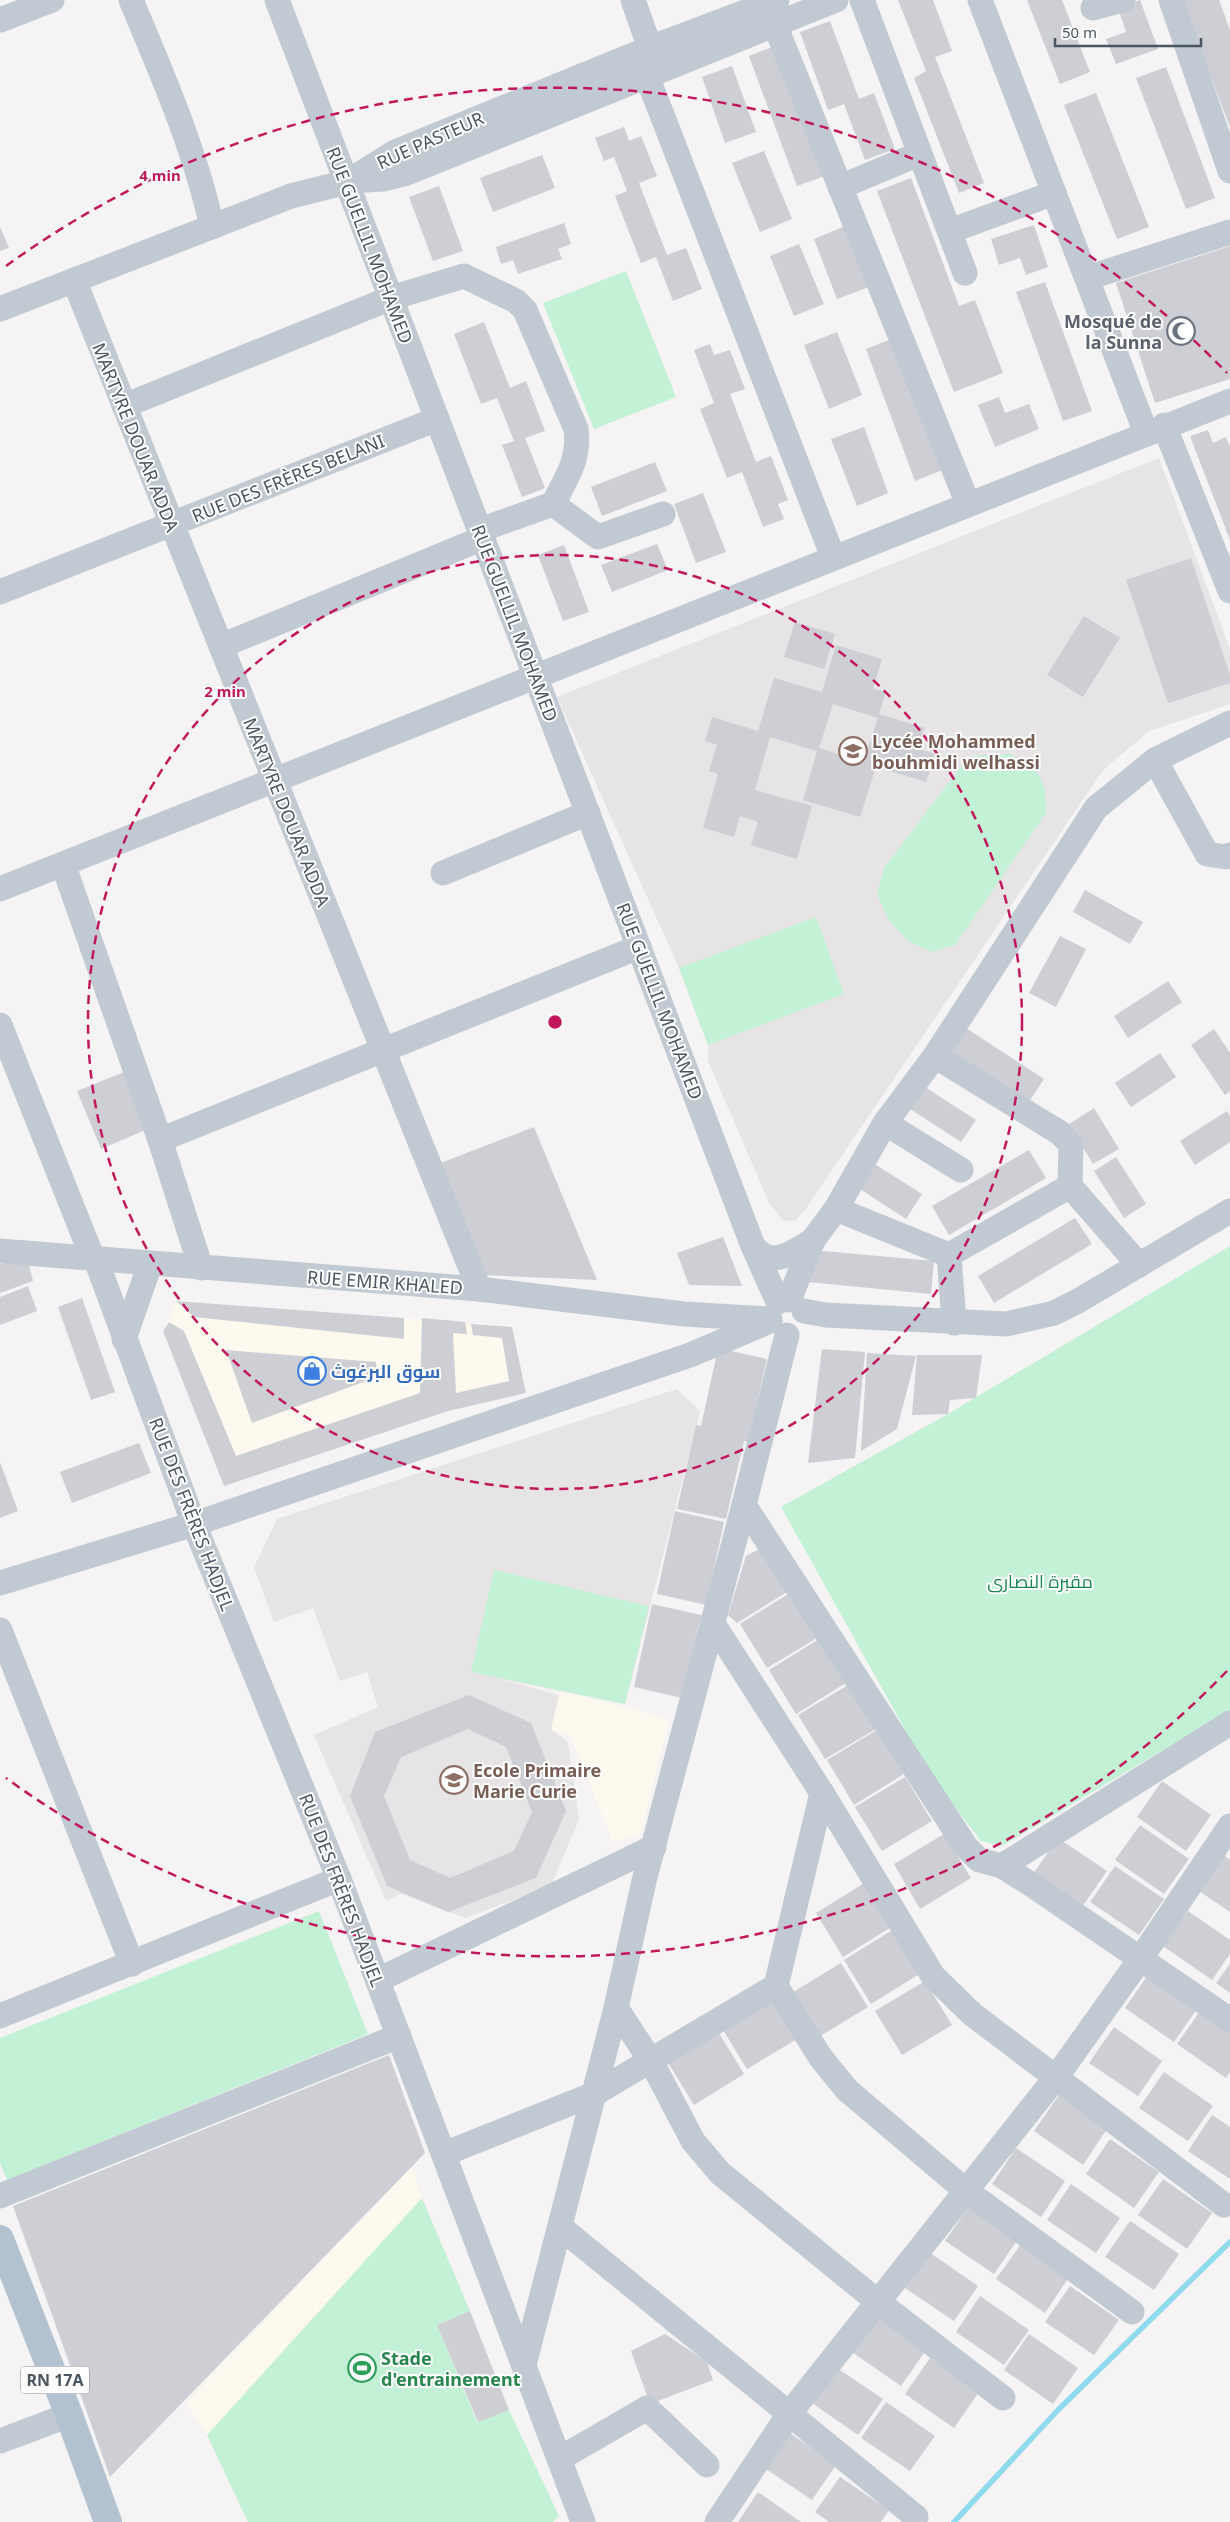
<svg xmlns="http://www.w3.org/2000/svg" width="1230" height="2522" viewBox="0 0 1230 2522" font-family="'Noto Sans',Cairo,sans-serif">
<style>
.commercial{fill:#fdf9ef}
.education{fill:#e6e4e5}
.green{fill:#c3f1d5}
.lines{fill:none;stroke-linecap:round;stroke-linejoin:round}
.stream{stroke:#90daee;stroke-width:5.5}
.building{fill:#cdcfd5;fill-rule:evenodd}
.minor{stroke:#c1cad2;stroke-width:25}
.major{stroke:#b3c2d1;stroke-width:28}
.ring{fill:none;stroke:#c2185b;stroke-width:2.5;stroke-dasharray:9 6}
.labels{text-anchor:middle;dominant-baseline:central;stroke-width:4;stroke-linejoin:round;paint-order:stroke}
.shield{fill:#fff;stroke:#808990;stroke-width:1}
.shield-label{font-size:16px;font-weight:bold;fill:#4a5661}
.street-label{font-size:18px;fill:#4a5661;stroke:#fff}
.worship-label{font-size:18px;font-weight:bold;fill:#5b616d;stroke:#fff;text-anchor:end}
.education-label{font-size:18px;font-weight:bold;fill:#785e54;stroke:#fff;text-anchor:start}
.shop-label{font-size:18px;font-weight:bold;fill:#366cbe;stroke:#fff;text-anchor:start}
.park-label{font-size:18px;fill:#17864f;stroke:#fff}
.leisure-label{font-size:18px;font-weight:bold;fill:#27864d;stroke:#fff;text-anchor:start}
.centre{fill:#c2185b;stroke:#fff;stroke-width:2.5}
.ring-label{font-size:15px;text-anchor:middle;font-weight:bold;fill:#c2185b;stroke:#fff;stroke-width:4;stroke-linejoin:round;paint-order:stroke}
</style>
<rect width="100%" height="100%" fill="#f5f3f3"/>
<g class="commercial">
<path d="M176,1301L512,1327L526,1393L448,1411L224,1486L163,1331Z"/>
<path d="M560,1691L669,1719L640,1835L613,1843L571,1737L551,1729Z"/>
<path d="M412,2167L422,2198L207,2435L186,2403Z"/>
</g>
<g class="education">
<path d="M1159,458L1230,649V704L1149,731L1103,770L807,1207L796,1220L784,1221L769,1203L708,1061V1045L679,968L557,697Z"/>
<path d="M677,1389L700,1411L625,1704L497,1678L559,1695L551,1729L568,1742L579,1819L551,1886L465,1918L401,1894L386,1901L314,1735L378,1707L367,1672L340,1681L313,1608L274,1622L254,1567L277,1519Z"/>
</g>
<g class="green">
<path d="M626,271L676,397L594,429L543,303Z"/>
<path d="M1010,754C1041,772 1046,777 1046,813L955,945L931,952L907,940L888,919L877,894L884,868L966,760L973,756Z"/>
<path d="M816,917L844,994L708,1045L679,968Z"/>
<path d="M1230,1246V1710L1002,1846L981,1841L931,1776L781,1507L948,1414Z"/>
<path d="M494,1570L649,1606L625,1704L471,1672Z"/>
<path d="M319,1911L368,2034L7,2180L0,2163V2038Z"/>
<path d="M422,2198L470,2311L437,2325L477,2422L509,2410L559,2516L553,2522H248L207,2435Z"/>
</g>
<g class="lines">
<path class="stream" d="M954,2522L1059,2409L1230,2242"/>
</g>
<g class="building">
<path d="M898,0H933L952,51L935,57L984,183L959,193L914,78L926,71Z"/>
<path d="M1027,0H1062L1090,72L1060,84Z"/>
<path d="M1140,0L1158,49L1116,64L1106,39L1126,32L1118,8Z"/>
<path d="M1181,0H1219L1230,30V127Z"/>
<path d="M830,21L859,99L874,93L895,149L865,160L844,104L828,110L800,32Z"/>
<path d="M777,45L825,176L797,186L749,56Z"/>
<path d="M732,66L756,132L725,143L702,77Z"/>
<path d="M1166,67L1215,198L1186,209L1136,78Z"/>
<path d="M1096,93L1149,227L1117,239L1064,105Z"/>
<path d="M624,127L629,141L641,136L657,176L639,183L667,255L686,248L702,289L673,301L656,257L641,263L615,196L627,191L614,157L604,161L595,138Z"/>
<path d="M764,151L792,219L760,232L732,163Z"/>
<path d="M542,155L555,188L493,212L480,178Z"/>
<path d="M911,178L959,306L975,300L1003,373L954,392L877,191Z"/>
<path d="M439,186L463,251L433,261L409,197Z"/>
<path d="M564,223L571,244L558,249L562,259L518,274L513,260L501,264L496,247Z"/>
<path d="M1034,225L1048,267L1026,275L1020,258L999,265L991,239Z"/>
<path d="M845,226L869,287L837,299L814,239Z"/>
<path d="M0,227L9,248L0,251Z"/>
<path d="M799,244L824,304L794,316L770,256Z"/>
<path d="M1230,246V379L1155,403L1116,283Z"/>
<path d="M1045,282L1092,411L1063,421L1016,292Z"/>
<path d="M484,322L510,388L526,381L545,431L525,438L545,488L522,497L502,445L514,441L497,398L481,404L454,334Z"/>
<path d="M837,332L862,395L829,409L804,345Z"/>
<path d="M894,338L942,470L915,481L866,349Z"/>
<path d="M710,344L714,355L730,350L745,389L730,394L756,462L771,456L788,500L778,504L784,519L763,527L742,472L727,478L700,409L714,403L694,350Z"/>
<path d="M999,397L1005,413L1029,404L1039,429L995,447L978,405Z"/>
<path d="M864,427L888,493L857,506L831,439Z"/>
<path d="M1208,430L1213,443L1226,437L1230,447V540L1190,436Z"/>
<path d="M655,462L667,491L602,516L591,487Z"/>
<path d="M703,493L726,552L696,563L674,504Z"/>
<path d="M657,544L668,570L612,592L601,565Z"/>
<path d="M564,545L589,612L563,621L538,555Z"/>
<path d="M1191,558L1230,675V683L1168,703L1126,580Z"/>
<path d="M1084,616L1120,638L1083,697L1047,675Z"/>
<path d="M795,622L835,634L824,669L784,657Z"/>
<path d="M836,645L882,659L873,689L886,692L879,714L924,728L918,749L935,754L926,782L876,767L860,817L803,800L817,751L770,737L755,790L812,806L797,859L751,845L758,822L740,816L734,837L703,828L718,774L709,771L717,745L705,741L712,717L758,731L774,678L822,692ZM833,704L878,718L863,762L819,748Z"/>
<path d="M1085,890L1143,922L1130,944L1073,912Z"/>
<path d="M1060,936L1086,949L1056,1007L1029,993Z"/>
<path d="M1168,981L1182,1002L1128,1038L1114,1016Z"/>
<path d="M966,1028L1044,1079L1027,1105L949,1053Z"/>
<path d="M1214,1029L1230,1053V1091L1225,1095L1191,1045Z"/>
<path d="M1160,1053L1176,1077L1131,1107L1115,1083Z"/>
<path d="M124,1072L150,1128L101,1149L77,1091Z"/>
<path d="M925,1087L976,1120L961,1142L910,1109Z"/>
<path d="M1094,1108L1119,1149L1093,1164L1069,1124Z"/>
<path d="M1227,1111L1230,1116V1142L1195,1165L1180,1141Z"/>
<path d="M534,1127L597,1280L480,1275L438,1164Z"/>
<path d="M1029,1150L1046,1178L949,1235L932,1206Z"/>
<path d="M1116,1157L1146,1204L1124,1218L1094,1171Z"/>
<path d="M873,1163L922,1194L906,1219L857,1187Z"/>
<path d="M1075,1218L1092,1244L994,1303L978,1276Z"/>
<path d="M723,1237L742,1286L689,1285L677,1253Z"/>
<path d="M812,1250L934,1261L931,1294L808,1282Z"/>
<path d="M0,1264L29,1265L33,1281L0,1293Z"/>
<path d="M28,1286L37,1311L0,1325V1297Z"/>
<path d="M82,1298L115,1392L91,1400L58,1307Z"/>
<path d="M176,1301L404,1318V1339L194,1317Z"/>
<path d="M422,1318L465,1322L467,1334L453,1333L456,1393L509,1381L502,1338L473,1335L471,1324L512,1327L526,1393L448,1411L224,1486L163,1331L169,1322L184,1331L236,1456L420,1393Z"/>
<path d="M718,1348L767,1359L748,1442L744,1441L726,1519L677,1509L696,1425L701,1426Z"/>
<path d="M822,1349L865,1352L855,1458L808,1463Z"/>
<path d="M226,1350L376,1362L377,1377L252,1423Z"/>
<path d="M867,1353L916,1356L897,1429L861,1451Z"/>
<path d="M917,1355H982L976,1398L950,1400L948,1414L912,1415Z"/>
<path d="M139,1443L151,1473L72,1503L60,1472Z"/>
<path d="M0,1462L18,1511L0,1518Z"/>
<path d="M675,1511L724,1522L706,1605L657,1594Z"/>
<path d="M763,1547L790,1590L737,1623L728,1615L746,1556Z"/>
<path d="M790,1593L817,1638L767,1668L740,1624Z"/>
<path d="M652,1604L701,1615L682,1698L634,1687Z"/>
<path d="M819,1639L846,1683L796,1714L769,1670Z"/>
<path d="M848,1685L876,1729L825,1759L798,1715Z"/>
<path d="M469,1695L531,1723L566,1811L536,1878L448,1912L387,1886L350,1796L375,1732ZM468,1729L506,1747L532,1812L514,1851L450,1878L410,1860L384,1796L401,1757Z"/>
<path d="M877,1730L904,1774L854,1805L827,1760Z"/>
<path d="M905,1777L932,1821L882,1851L855,1807Z"/>
<path d="M1162,1781L1211,1815L1186,1851L1137,1817Z"/>
<path d="M1140,1825L1189,1859L1164,1894L1115,1860Z"/>
<path d="M944,1834L971,1878L920,1909L894,1864Z"/>
<path d="M1058,1838L1107,1871L1082,1907L1033,1874Z"/>
<path d="M1224,1855L1230,1860V1912L1199,1891Z"/>
<path d="M1115,1866L1164,1899L1139,1935L1090,1902Z"/>
<path d="M866,1882L893,1926L843,1957L816,1913Z"/>
<path d="M1188,1911L1230,1940V1954L1212,1980L1163,1946Z"/>
<path d="M894,1929L921,1973L871,2004L844,1960Z"/>
<path d="M841,1963L868,2007L817,2038L790,1994Z"/>
<path d="M1230,1964V1993L1216,1983Z"/>
<path d="M1150,1972L1199,2006L1174,2042L1125,2008Z"/>
<path d="M925,1981L952,2025L902,2055L875,2011Z"/>
<path d="M770,1994L797,2039L747,2069L720,2025Z"/>
<path d="M1202,2008L1230,2028V2072L1226,2078L1177,2044Z"/>
<path d="M1114,2027L1162,2061L1138,2096L1089,2063Z"/>
<path d="M717,2030L744,2074L694,2105L667,2061Z"/>
<path d="M389,2055L425,2153L110,2477L13,2206Z"/>
<path d="M1164,2072L1213,2106L1188,2141L1139,2108Z"/>
<path d="M1059,2095L1107,2129L1083,2165L1034,2131Z"/>
<path d="M1212,2115L1230,2127V2179L1188,2151Z"/>
<path d="M1110,2139L1159,2172L1134,2208L1086,2174Z"/>
<path d="M1016,2148L1065,2181L1041,2217L992,2184Z"/>
<path d="M1163,2179L1212,2213L1187,2249L1138,2215Z"/>
<path d="M1071,2184L1120,2218L1096,2253L1047,2220Z"/>
<path d="M970,2205L1018,2239L994,2274L945,2241Z"/>
<path d="M1130,2221L1179,2254L1154,2290L1105,2257Z"/>
<path d="M1021,2244L1069,2277L1045,2313L996,2279Z"/>
<path d="M929,2252L978,2286L954,2321L905,2288Z"/>
<path d="M1070,2286L1119,2320L1094,2355L1045,2322Z"/>
<path d="M980,2296L1029,2330L1004,2365L956,2332Z"/>
<path d="M470,2311L509,2410L478,2422L437,2325Z"/>
<path d="M877,2316L926,2350L901,2386L852,2352Z"/>
<path d="M665,2334L707,2362L713,2380L650,2404L631,2351Z"/>
<path d="M1029,2334L1078,2368L1053,2404L1004,2370Z"/>
<path d="M930,2358L979,2392L954,2428L905,2394Z"/>
<path d="M834,2366L883,2399L858,2435L809,2401Z"/>
<path d="M886,2402L935,2436L910,2471L861,2438Z"/>
<path d="M787,2431L836,2465L812,2500L763,2467Z"/>
<path d="M840,2477L889,2510L881,2522H829L815,2512Z"/>
<path d="M758,2492L801,2522H738Z"/>
</g>
<g class="lines">
<g class="minor">
<path d="M131,0C162,74 195,149 212,227"/>
<path d="M277,0L753,1246L778,1302"/>
<path d="M633,0L650,48L647,76L833,557"/>
<path d="M862,0L965,273"/>
<path d="M980,0L1146,433"/>
<path d="M1171,0L1230,171"/>
<path d="M1093,8L1123,0"/>
<path d="M0,20L52,0"/>
<path d="M775,25L968,504"/>
<path d="M349,181L383,179L407,173L836,0"/>
<path d="M840,187L919,154"/>
<path d="M950,231L1054,193"/>
<path d="M1087,278L1230,232"/>
<path d="M74,280L479,1289"/>
<path d="M0,309L291,196L347,182L395,152L650,48L777,0"/>
<path d="M124,406L391,298L464,276L516,301L525,310L576,429C580,459 567,477 553,504L480,530"/>
<path d="M1164,425L1230,591"/>
<path d="M553,504L598,537L663,514"/>
<path d="M0,592L437,419"/>
<path d="M221,646L483,538"/>
<path d="M1155,760L1207,854L1226,857L1230,855"/>
<path d="M63,864L160,1140L201,1268"/>
<path d="M443,873L588,813"/>
<path d="M0,889L1230,401"/>
<path d="M0,1025L93,1259"/>
<path d="M935,1056L1060,1133L1071,1145L1070,1186L1139,1265"/>
<path d="M885,1123L961,1170"/>
<path d="M160,1140L639,947"/>
<path d="M836,1209L949,1255"/>
<path d="M753,1246C771,1270 794,1252 813,1240"/>
<path d="M0,1251L479,1289L684,1314L770,1319"/>
<path d="M96,1260L194,1524L339,1879L583,2522"/>
<path d="M789,1300L813,1240L836,1209L885,1123L935,1056L1096,808L1155,760L1230,723"/>
<path d="M804,1311L826,1315L1006,1324L1054,1313L1078,1301L1230,1211"/>
<path d="M954,1323L949,1255L1070,1186"/>
<path d="M124,1339L150,1264"/>
<path d="M744,1505L966,1847L979,1860L1002,1866L1032,1885L1230,2020"/>
<path d="M0,1583L194,1524L690,1355L770,1321"/>
<path d="M712,1622L822,1793L933,1976L972,2014L1224,2205"/>
<path d="M0,1630L132,1964"/>
<path d="M822,1793L776,1986L821,2058L847,2090L965,2190L1132,2312"/>
<path d="M1002,1866L1230,1723"/>
<path d="M378,1980L654,1847"/>
<path d="M616,2008L651,2061L693,2141L720,2173L878,2302L1003,2398"/>
<path d="M0,2016L339,1879"/>
<path d="M444,2154L594,2094L776,1986"/>
<path d="M0,2196L399,2036"/>
<path d="M560,2227L916,2517"/>
<path d="M524,2365L616,2008L644,1881L744,1505L787,1335"/>
<path d="M0,2441L69,2415"/>
<path d="M559,2459L647,2408L707,2465"/>
<path d="M717,2522L789,2414L1057,2076L1141,1958L1230,1826"/>
</g>
<path class="major" d="M0,2239L69,2415L108,2522"/>
</g>
<g class="ring">
<circle cx="555" cy="1022" r="467"/>
<path d="M1227 1671A934 934 0 0 1 6 1778M6 266A934 934 0 0 1 1227 373"/>
</g>
<defs>
<symbol id="mosque-ring" viewBox="-11 -11 22 22"><circle r="9.5" fill="#fff" stroke="#6b7280" stroke-width="1.5"/><path d="M3.5-4.9A6 6 0 1 0 3.5 4.9A5 5 0 1 1 3.5-4.9Z" fill="#6b7280"/></symbol>
<symbol id="school-ring" viewBox="-11 -11 22 22"><circle r="9.5" fill="#fff" stroke="#8d6e63" stroke-width="1.5"/><path d="M0-5L7-2L0 1L-7-2ZM-4 1L0 2.5L4 1V4Q0 6-4 4Z" fill="#8d6e63"/></symbol>
<symbol id="shop-ring" viewBox="-11 -11 22 22"><circle r="9.5" fill="#fff" stroke="#3f7fe0" stroke-width="1.5"/><path d="M-5-2.5h2.3a2.7 3.5 0 0 1 5.4 0H5L5.5 6h-11ZM-1.5-2.5h3a1.5 2.3 0 0 0-3 0Z" fill="#3f7fe0"/></symbol>
<symbol id="stadium-ring" viewBox="-11 -11 22 22"><circle r="9.5" fill="#fff" stroke="#2e9e5b" stroke-width="1.5"/><path d="M0-5a6.5 5 0 1 0 0 10a6.5 5 0 1 0 0-10ZM-3.5-1.8h7v3.6h-7Z" fill="#2e9e5b"/></symbol>
</defs>
<g fill-rule="evenodd">
<use href="#mosque-ring" x="1165" y="315" width="32" height="32"/>
<use href="#school-ring" x="837" y="735" width="32" height="32"/>
<use href="#shop-ring" x="296" y="1355" width="32" height="32"/>
<use href="#school-ring" x="438" y="1764" width="32" height="32"/>
<use href="#stadium-ring" x="346" y="2352" width="32" height="32"/>
</g>
<g class="labels">
<rect class="shield" x="21" y="2366.5" width="68" height="27" rx="4"/>
<g class="shield-label">
<text x="55" y="2380">RN 17A</text>
</g>
<g class="street-label">
<text transform="translate(430 140) rotate(-24)">RUE PASTEUR</text>
<text transform="translate(370 245) rotate(69)">RUE GUELLIL MOHAMED</text>
<text transform="translate(136 437) rotate(68)">MARTYRE DOUAR ADDA</text>
<text transform="translate(288 478) rotate(-22)">RUE DES FRÈRES BELANI</text>
<text transform="translate(515 623) rotate(69)">RUE GUELLIL MOHAMED</text>
<text transform="translate(287 812) rotate(68)">MARTYRE DOUAR ADDA</text>
<text transform="translate(660 1001) rotate(69)">RUE GUELLIL MOHAMED</text>
<text transform="translate(385 1282) rotate(4)">RUE EMIR KHALED</text>
<text transform="translate(192 1514) rotate(69)">RUE DES FRÈRES HADJEL</text>
<text transform="translate(342 1890) rotate(69)">RUE DES FRÈRES HADJEL</text>
</g>
<g class="worship-label">
<text x="1162" y="321">Mosqué de<tspan x="1162" dy="21">la Sunna</tspan></text>
</g>
<g class="education-label">
<text x="872" y="741">Lycée Mohammed<tspan x="872" dy="21">bouhmidi welhassi</tspan></text>
<text x="473" y="1770">Ecole Primaire<tspan x="473" dy="21">Marie Curie</tspan></text>
</g>
<g class="shop-label">
<text x="331" y="1371">سوق البرغوث</text>
</g>
<g class="park-label">
<text x="1040" y="1581">مقبرة النصارى</text>
</g>
<g class="leisure-label">
<text x="381" y="2358">Stade<tspan x="381" dy="21">d'entrainement</tspan></text>
</g>
</g>
<circle cx="555" cy="1022" r="8" class="centre"/>
<g class="ring-label">
<text x="160" y="181">4 min</text>
<text x="225" y="697">2 min</text>
</g>
<path d="M1055 38v8h146v-8" fill="none" stroke="#4a5661" stroke-width="2.5"/>
<text x="1062" y="38" font-size="15" fill="#4a5661" stroke="#ffffff" stroke-width="4" paint-order="stroke">50 m</text>
</svg>
